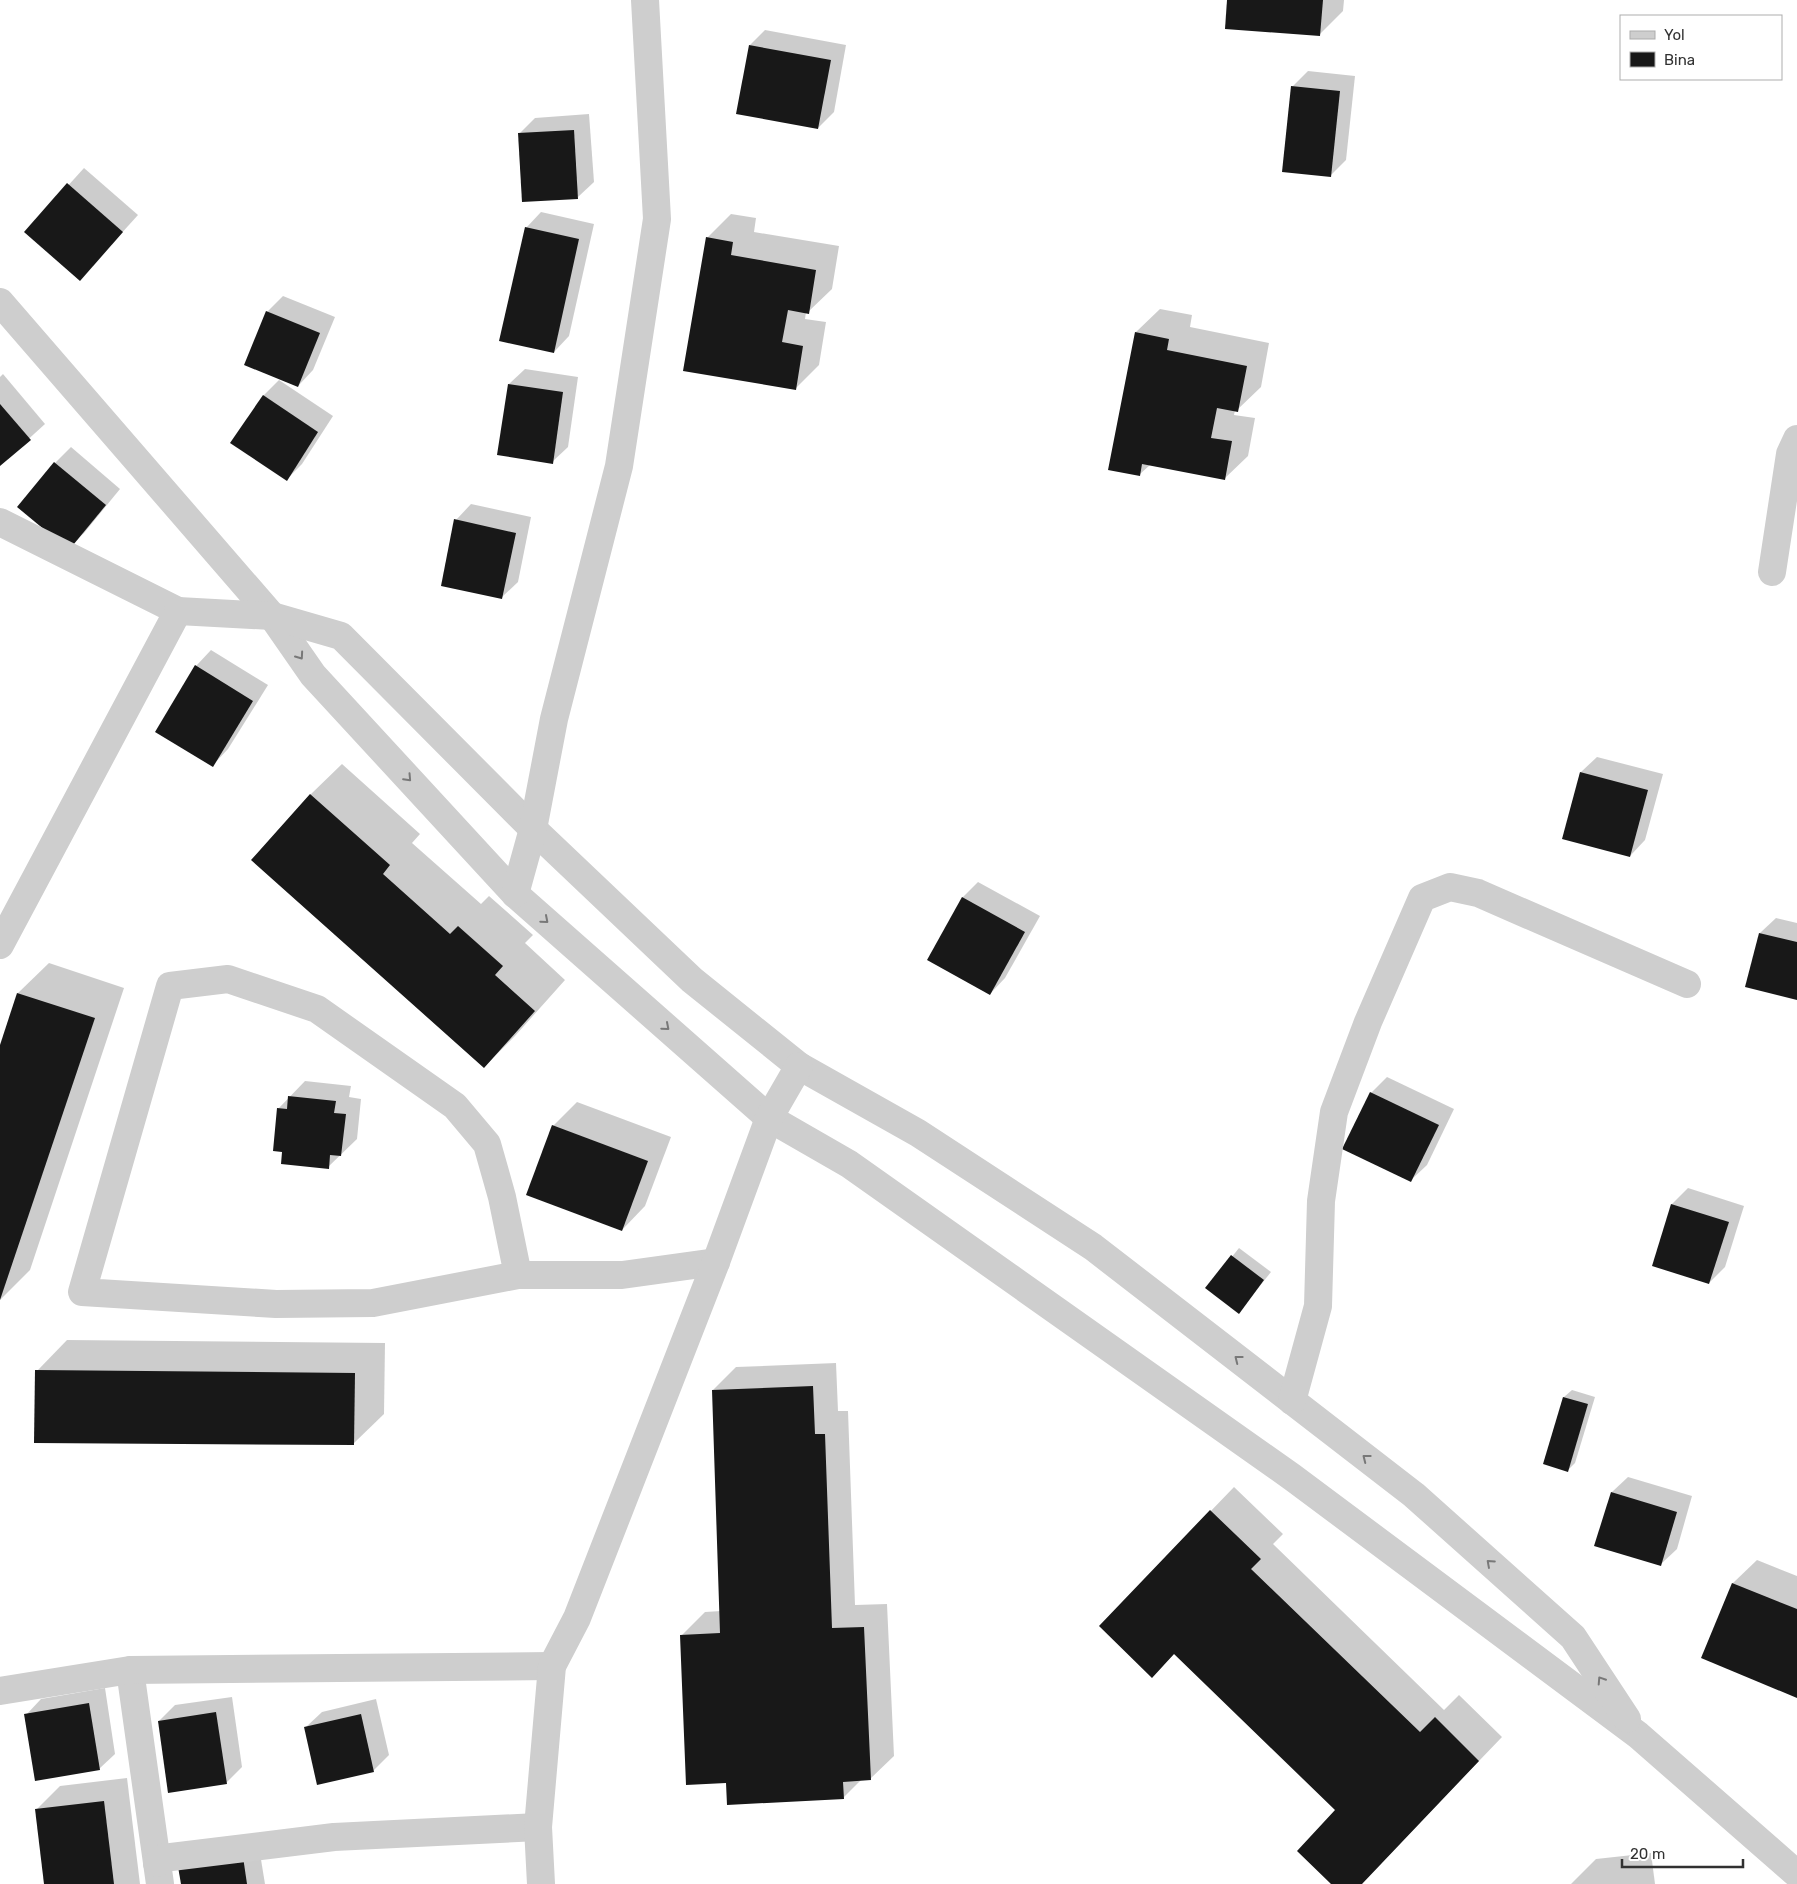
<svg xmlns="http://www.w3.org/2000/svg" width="1797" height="1884" viewBox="0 0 1797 1884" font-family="Rubik,sans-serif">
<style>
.shadow{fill:#0003}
.building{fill:#181818}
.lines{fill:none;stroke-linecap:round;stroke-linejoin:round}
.minor{stroke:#cecece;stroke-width:28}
.oneway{stroke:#787878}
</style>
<rect width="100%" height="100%" fill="#fff"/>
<g class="shadow">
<path d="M1228,0H1344L1343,11L1320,34Z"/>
<path d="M765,30L846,45L834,112L818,128L750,45Z"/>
<path d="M1308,71L1355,76L1346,160L1331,175L1292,87Z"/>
<path d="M589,114L594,182L578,197L519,134L535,118Z"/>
<path d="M84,168L138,215L80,279L26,232Z"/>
<path d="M541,212L594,224L569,336L554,352L526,228Z"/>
<path d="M731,214L756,218L754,232L839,246L832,289L808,312H806L805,319L826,322L819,365L795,389L707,238Z"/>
<path d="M283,296L335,317L313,370L298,386L267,312Z"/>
<path d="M1160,309L1192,315L1190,327L1269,343L1261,387L1237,410H1235L1234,415L1255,418L1248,456L1224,479L1150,465L1140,474L1136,332Z"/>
<path d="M525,369L578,377L568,447L552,462L509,384Z"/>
<path d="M3,374L45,424L0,465V377Z"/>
<path d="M279,380L333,416L302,464L287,479L232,443L264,395Z"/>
<path d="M71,447L120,489L84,533L68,548L55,463Z"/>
<path d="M471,504L531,517L518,582L502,597L456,520Z"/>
<path d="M211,650L268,685L228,749L213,765L196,666Z"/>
<path d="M1597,757L1663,774L1645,840L1630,856L1564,838L1581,772Z"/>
<path d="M342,764L420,834L412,843L481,904L489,896L533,935L525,943L565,980L515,1036L484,1067L253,860L311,794Z"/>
<path d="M978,882L1040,916L1005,978L990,994L928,959L963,897Z"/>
<path d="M1776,918L1797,923V999L1760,933Z"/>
<path d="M49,963L124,988L30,1270L0,1300V1049L18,993Z"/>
<path d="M1387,1077L1454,1109L1427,1165L1411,1180L1371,1093Z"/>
<path d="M305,1081L351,1086L349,1097L361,1099L357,1139L328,1167L283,1151L278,1109Z"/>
<path d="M577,1102L671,1137L645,1206L622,1230L553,1126Z"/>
<path d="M1688,1188L1744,1206L1725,1267L1709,1283L1653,1265L1672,1204Z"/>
<path d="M1239,1248L1271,1272L1239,1312L1207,1288Z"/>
<path d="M67,1340L385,1343L384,1414L353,1444L37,1371Z"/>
<path d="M836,1363L838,1411H848L855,1605L887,1604L894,1756L870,1779H862L843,1798L727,1782L681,1636L705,1612L721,1611L713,1390L736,1367Z"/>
<path d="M1572,1390L1595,1397L1575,1463L1568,1470L1564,1397Z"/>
<path d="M1628,1477L1692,1496L1677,1549L1661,1564L1612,1492Z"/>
<path d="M1234,1487L1283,1534L1273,1544L1444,1710L1459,1695L1502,1737L1361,1884H1333L1337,1810L1175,1653L1152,1676L1100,1626Z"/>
<path d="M1757,1560L1797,1576V1697L1703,1658L1733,1583Z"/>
<path d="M105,1688L115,1754L99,1769L26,1715L41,1699Z"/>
<path d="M232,1697L242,1767L226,1783L159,1721L175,1705Z"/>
<path d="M376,1699L389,1755L373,1771L306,1727L322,1712Z"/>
<path d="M127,1778L140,1884H46L37,1809L60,1786Z"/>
<path d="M257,1835L265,1884H182Z"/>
<path d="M1651,1853L1655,1884H1571L1596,1859Z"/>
</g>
<g class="building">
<path d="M1227,0H1323L1320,36L1225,29Z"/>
<path d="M749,45L831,60L818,129L736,114Z"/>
<path d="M1291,86L1340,91L1331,177L1282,172Z"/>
<path d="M574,130L578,199L522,202L518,133Z"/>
<path d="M67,183L123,232L80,281L24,232Z"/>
<path d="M525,227L579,239L554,353L499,341Z"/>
<path d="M706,237L733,242L731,255L816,270L809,314L788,310L782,342L803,346L796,390L683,371Z"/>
<path d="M266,311L320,333L298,387L244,365Z"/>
<path d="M1135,332L1169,339L1167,350L1247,366L1238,412L1217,408L1211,438L1232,441L1225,480L1142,464L1140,476L1108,470Z"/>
<path d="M508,384L563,392L553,464L497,455Z"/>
<path d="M263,395L318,432L287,481L230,443Z"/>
<path d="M0,404L31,440L0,466Z"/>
<path d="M54,462L106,505L69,550L17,507Z"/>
<path d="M454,519L516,533L502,599L441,586Z"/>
<path d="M195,665L253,701L213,767L155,732Z"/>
<path d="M1580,772L1648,790L1630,857L1562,839Z"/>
<path d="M310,794L390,865L383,874L450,934L458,926L503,966L495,975L535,1011L484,1068L251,860Z"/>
<path d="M962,897L1025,932L990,995L927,960Z"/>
<path d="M1759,933L1797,942V1000L1745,987Z"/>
<path d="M17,993L95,1018L0,1300V1045Z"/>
<path d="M1370,1092L1439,1125L1411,1182L1342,1149Z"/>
<path d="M288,1096L336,1101L334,1113L346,1114L341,1156L330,1155L329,1169L281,1164L282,1152L273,1151L277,1108L287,1109Z"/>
<path d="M552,1125L648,1161L622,1231L526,1195Z"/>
<path d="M1671,1204L1729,1222L1709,1284L1652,1266Z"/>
<path d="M1231,1255L1264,1280L1239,1314L1205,1288Z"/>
<path d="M35,1370L355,1373L354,1445L34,1443Z"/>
<path d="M813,1386L815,1434H825L832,1628L864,1627L871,1780L843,1782L844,1799L727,1805L726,1783L686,1785L680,1635L720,1633L712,1390Z"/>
<path d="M1563,1397L1588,1404L1568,1472L1543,1464Z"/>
<path d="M1611,1492L1677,1512L1661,1566L1594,1546Z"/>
<path d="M1210,1510L1261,1559L1251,1569L1420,1732L1435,1717L1479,1761L1362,1884H1331L1297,1851L1335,1810L1174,1654L1152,1678L1099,1626Z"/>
<path d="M1732,1583L1797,1609V1698L1701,1658Z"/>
<path d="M89,1703L100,1770L35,1781L24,1714Z"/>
<path d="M216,1712L227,1784L168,1793L158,1721Z"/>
<path d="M361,1714L374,1772L317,1785L304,1727Z"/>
<path d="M104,1801L114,1884H44L35,1809Z"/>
<path d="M242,1850L247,1884H181L177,1861Z"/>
</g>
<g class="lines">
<g class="minor">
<path d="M0,302L272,616L313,675L515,894L769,1118L849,1164L1292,1477L1638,1735L1797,1874"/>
<path d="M0,522L178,611L0,945"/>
<path d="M1772,572L1790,454L1797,439"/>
<path d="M178,611L272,616L341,636L533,829L692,980L799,1066L918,1133L1093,1247L1414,1495L1573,1637L1627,1719"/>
<path d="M515,894L533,829L554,719L619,466L657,219L645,0"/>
<path d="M518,1275L502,1197L487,1144L455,1106L317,1009L228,979L170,986L82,1292L276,1304L373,1303L518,1275H622L716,1262"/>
<path d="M1292,1401L1318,1306L1321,1201L1334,1112L1368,1022L1422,898L1450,887L1478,893L1687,984"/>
<path d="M130,1670L160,1884"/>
<path d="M0,1691L130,1670L552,1666"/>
<path d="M157,1863L163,1858L334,1837L538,1827"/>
<path d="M541,1884L538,1827L552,1666L577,1618L716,1262L769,1118L799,1066"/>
</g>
</g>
<defs><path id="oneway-chevron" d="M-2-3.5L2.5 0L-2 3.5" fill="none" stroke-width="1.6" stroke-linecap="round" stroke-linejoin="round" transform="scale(1.25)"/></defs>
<g class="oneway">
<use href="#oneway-chevron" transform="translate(300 656) rotate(55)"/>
<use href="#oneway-chevron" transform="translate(408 778) rotate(47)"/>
<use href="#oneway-chevron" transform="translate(545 920) rotate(41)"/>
<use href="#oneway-chevron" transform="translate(666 1027) rotate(41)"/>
<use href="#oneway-chevron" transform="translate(1238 1359) rotate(-142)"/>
<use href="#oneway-chevron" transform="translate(1366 1458) rotate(-142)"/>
<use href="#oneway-chevron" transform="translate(1490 1563) rotate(-138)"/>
<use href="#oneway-chevron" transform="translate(1601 1680) rotate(-123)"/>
</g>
<rect x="1620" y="15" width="162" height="65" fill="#ffffff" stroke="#adadad"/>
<rect x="1630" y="31" width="25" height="8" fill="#cecece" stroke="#adadad"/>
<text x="1664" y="40" font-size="15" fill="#313131">Yol</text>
<rect x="1630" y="52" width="25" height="15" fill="#181818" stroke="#adadad"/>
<text x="1664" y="65" font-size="15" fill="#313131">Bina</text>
<path d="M1622 1859v8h121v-8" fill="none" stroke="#313131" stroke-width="2.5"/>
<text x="1630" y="1859" font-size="15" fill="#313131" stroke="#ffffff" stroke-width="4" paint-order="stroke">20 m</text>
</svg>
